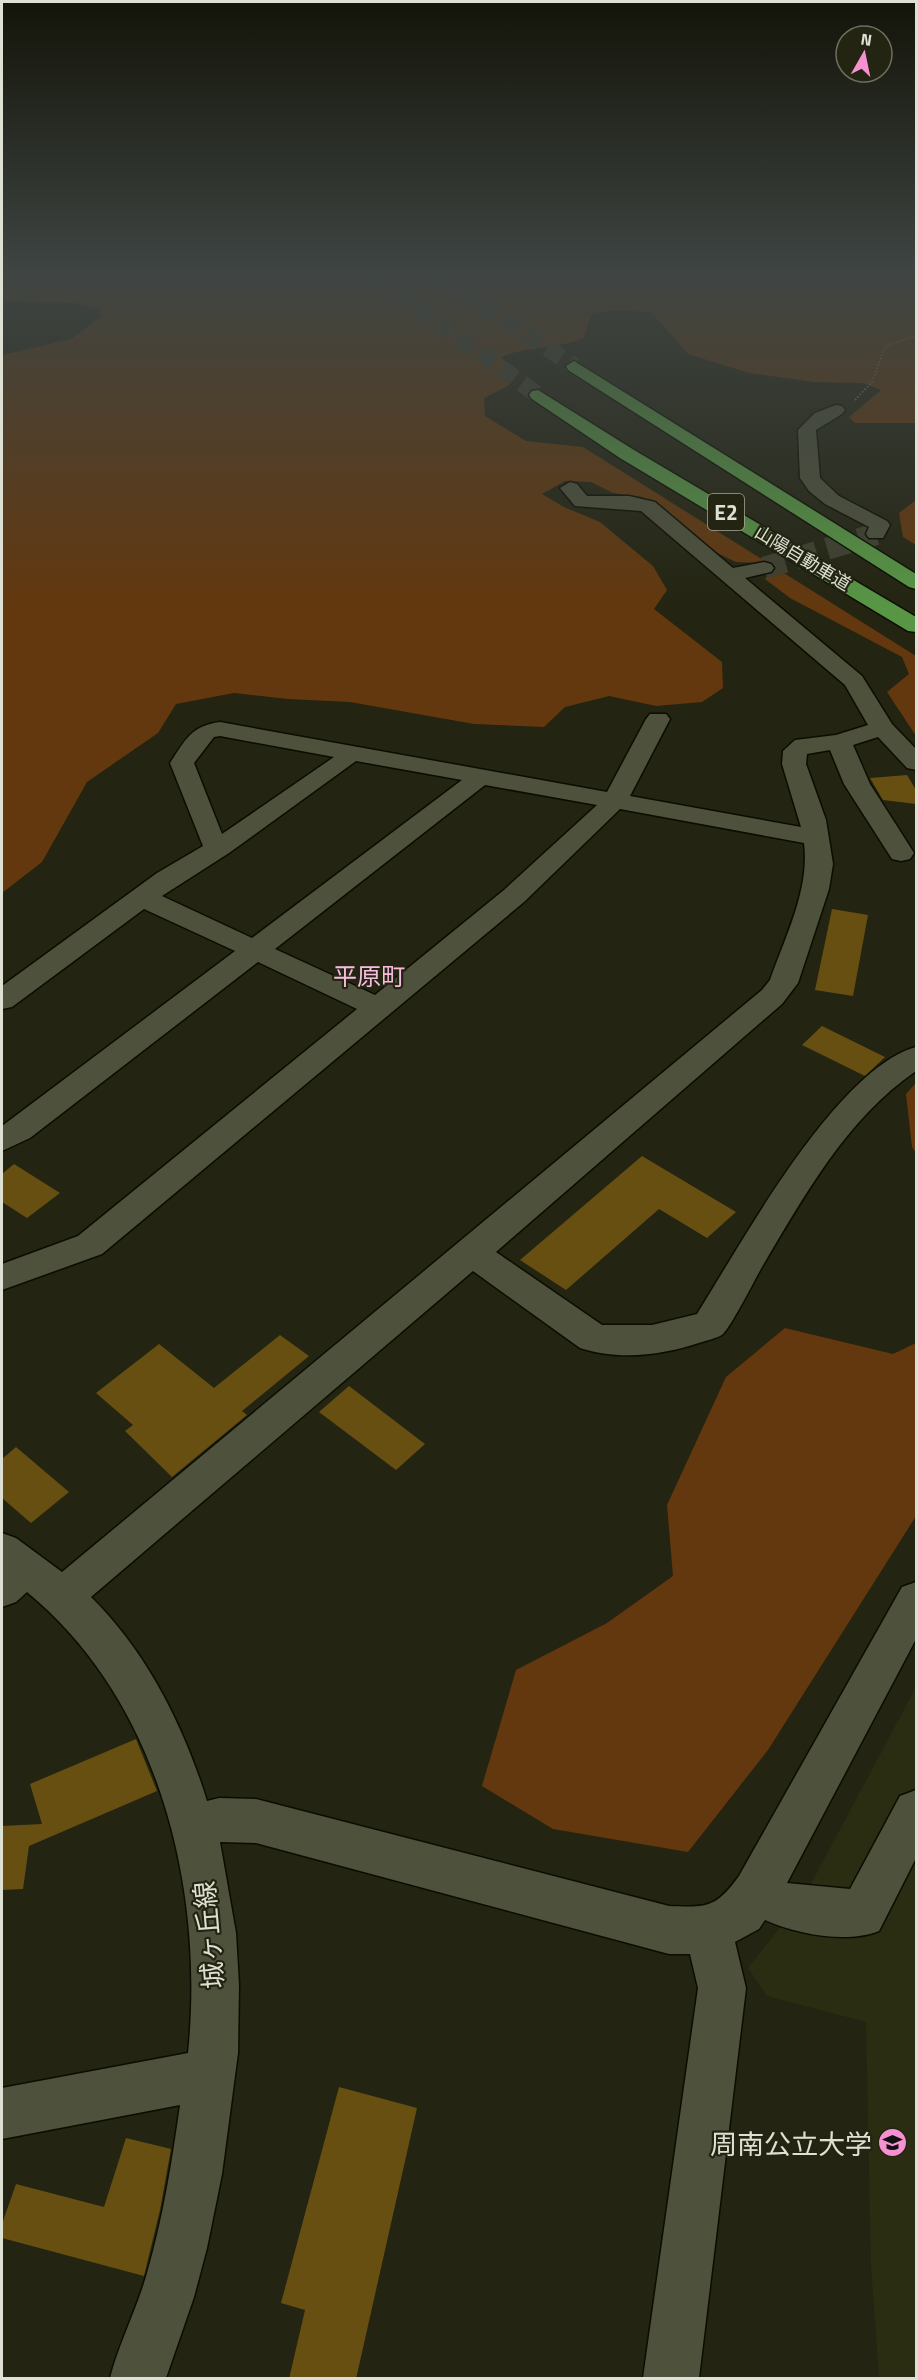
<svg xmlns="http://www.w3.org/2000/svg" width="918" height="2380" viewBox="0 0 918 2380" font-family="'Titillium Web','Noto Sans JP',sans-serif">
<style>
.built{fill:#2b2d12}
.green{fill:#63380e}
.building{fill:#674f11}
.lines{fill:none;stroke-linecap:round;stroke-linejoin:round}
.minor-tunnel{stroke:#3f402e;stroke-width:22;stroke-dasharray:22 11;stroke-linecap:butt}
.highway-tunnel{stroke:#3f402e;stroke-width:17;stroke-dasharray:17 9;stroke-linecap:butt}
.minor-casing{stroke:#0c0d00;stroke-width:3}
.highway-casing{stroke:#0c0d00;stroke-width:3}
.path{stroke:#737564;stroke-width:2;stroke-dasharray:1.5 2;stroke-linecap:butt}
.minor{fill:#4e513c;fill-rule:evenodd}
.highway{fill:#589645;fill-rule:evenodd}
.labels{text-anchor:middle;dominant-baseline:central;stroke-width:4.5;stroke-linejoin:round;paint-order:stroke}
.far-street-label{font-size:18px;fill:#dee0d3;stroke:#232411}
.shield{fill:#232411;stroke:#a6a899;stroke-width:1.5}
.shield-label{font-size:21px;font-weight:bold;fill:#dee0d3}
.neighbourhood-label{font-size:24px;fill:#f7bde0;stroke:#232411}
.near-street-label{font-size:27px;fill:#dee0d3;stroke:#232411}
.near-poi-label{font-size:27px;fill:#dee0d3;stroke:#232411;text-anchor:end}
</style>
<rect width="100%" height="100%" fill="#232411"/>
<path class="built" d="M916,1687V2378H879L871,2266L866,2022L767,1996L748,1968L804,1897Z"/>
<g class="green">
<path d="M2,276H916V423H855L849,417L881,390L863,383L814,382L749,373L688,354L652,313L624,310L592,313L584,338C557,349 527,346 501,357L515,370L508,386L484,398L485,416L526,441L583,447L916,656V736L887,692L909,674L902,657L790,598L765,579L772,571L761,563L736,562L713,551L670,514L642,497L613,493L591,482L565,481L542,494L564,507L600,522L653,566L667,590L654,609L722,662L723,688L702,702L656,706L609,696L565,707L544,727L474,724L350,702L288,699L234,693L176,704L158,733L87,782L42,862L2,893V355L71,339L100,317L99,309L74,303L2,301Z"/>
<path d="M916,500V545L903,537L899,513Z"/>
<path d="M916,1083V1153L912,1147L906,1094Z"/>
<path d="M785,1328L893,1354L916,1343V1516L768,1750L688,1852L553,1829L482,1786L516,1670L607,1623L673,1576L667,1505L726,1377Z"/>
</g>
<g class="building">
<path d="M907,775L916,790V804L883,800L870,778Z"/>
<path d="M832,909L868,915L853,996L815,990Z"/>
<path d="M822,1026L885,1057L865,1076L802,1045Z"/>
<path d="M642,1156L736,1212L707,1238L659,1209L566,1290L520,1260Z"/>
<path d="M14,1164L60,1193L27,1218L2,1202V1174Z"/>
<path d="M280,1335L309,1356L242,1411L247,1415L172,1477L125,1431L133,1425L96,1393L159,1344L214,1388Z"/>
<path d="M349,1386L425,1444L396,1470L319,1412Z"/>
<path d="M16,1447L69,1492L31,1523L2,1498V1459Z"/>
<path d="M136,1739L157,1791L29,1846L23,1889L2,1890V1826L42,1824L30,1784Z"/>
<path d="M339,2087L417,2108L356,2379H289L305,2310L281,2303Z"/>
<path d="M126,2138L171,2149L160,2210L144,2276L2,2238V2224L16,2184L104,2207Z"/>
</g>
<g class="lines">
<path class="minor-tunnel" d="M764,568L876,534"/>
<g class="highway-tunnel">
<path d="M375,276L538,395"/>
<path d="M439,276L574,366"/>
</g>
<defs>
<g id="minor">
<path d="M836,405L842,406L845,410L842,414L816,430L820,478L839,496L887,521L890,525L883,538H869L866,534L869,527L825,504L809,491L800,478L798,430L815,413Z"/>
<path d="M570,482L577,484L587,496H629L655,502L733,568L764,562L771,564L774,568L771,572L745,578L862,676L892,724L916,749V770L907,768L878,737L853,745L870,784L914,853L910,859L901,861L892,859L844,784L830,750L807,754L806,764L826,820L833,864L829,889L798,983L782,1004L496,1252L602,1325H652L697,1314C741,1244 836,1069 916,1047V1071C847,1118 804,1196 762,1267C754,1281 732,1325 723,1334C718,1338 708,1340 702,1342C663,1355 620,1361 580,1348L473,1271L91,1597C147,1652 184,1727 207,1801L219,1798L256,1799L669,1906C707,1907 715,1909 739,1876L902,1587L916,1582V1639L787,1883L850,1889L900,1796L916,1790V1858L879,1931C847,1944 796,1934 765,1920L759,1929L735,1942L746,1988L699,2378H643L698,1988L690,1954H669L256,1843L220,1842L236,1933L239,1985L238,2053L222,2174L207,2248L194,2297L166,2378H110C119,2343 137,2309 147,2273C163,2218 172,2162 180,2105L2,2139V2088L188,2053C205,1889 159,1700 27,1592L16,1602L2,1607V1533L16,1538L62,1572L762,990L770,980C785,937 810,889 804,843L620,809L524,902L102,1254L2,1290V1264L78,1236L357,1009L258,962L30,1138L2,1151V1126L235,951L144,909L12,1007L2,1009V986L157,873L203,846L170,763C186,739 191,726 220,722L607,792L646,719L650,714H666L670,719L630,796L801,827L782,764L783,751L795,740L836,735L868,725L845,685L641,511L575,506L560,488ZM220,736L334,757L222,834L194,763L214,737ZM356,761L462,780L252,938L162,896L229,853ZM485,785L597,805L504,890L375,995L275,949Z"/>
</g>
<g id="highway">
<path d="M574,361L916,574V589L909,587L568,370L566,366Z"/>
<path d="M538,390L634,450L916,617V632L908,631L620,458L532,399L529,395L532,391Z"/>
</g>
</defs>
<use href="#minor" class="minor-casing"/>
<use href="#highway" class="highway-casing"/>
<path class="path" d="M855,400L872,382L885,347L916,335"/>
<use href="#minor" class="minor"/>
<use href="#highway" class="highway"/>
</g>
<linearGradient id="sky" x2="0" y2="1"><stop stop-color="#131409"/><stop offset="0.45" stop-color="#3f4543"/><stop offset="1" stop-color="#3f4543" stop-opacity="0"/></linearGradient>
<rect width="918" height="609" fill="url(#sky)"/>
<defs>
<symbol id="university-disc" viewBox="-11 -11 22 22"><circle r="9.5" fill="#f590d1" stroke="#232411"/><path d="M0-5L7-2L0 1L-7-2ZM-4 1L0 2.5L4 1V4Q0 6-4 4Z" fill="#111"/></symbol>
</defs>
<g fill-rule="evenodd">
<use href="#university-disc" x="876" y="2126" width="33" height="33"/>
</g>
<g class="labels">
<g class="far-street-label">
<text transform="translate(803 558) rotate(31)">山陽自動車道</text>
</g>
<rect class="shield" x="708" y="494" width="36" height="36" rx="4.5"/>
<g class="shield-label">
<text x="726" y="512">E2</text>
</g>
<g class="neighbourhood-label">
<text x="369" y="976">平原町</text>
</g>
<g class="near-street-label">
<text transform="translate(208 1935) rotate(-95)">城ヶ丘線</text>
</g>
<g class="near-poi-label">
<text x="872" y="2143">周南公立大学</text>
</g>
</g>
<rect width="918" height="2380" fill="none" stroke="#dee0d3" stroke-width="6"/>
<g transform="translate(864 54) rotate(9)"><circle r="28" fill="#232411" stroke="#6e6f5f" stroke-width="1.5"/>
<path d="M0-4.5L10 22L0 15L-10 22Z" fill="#f590d1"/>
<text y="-9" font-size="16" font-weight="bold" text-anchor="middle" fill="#dee0d3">N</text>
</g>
</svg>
